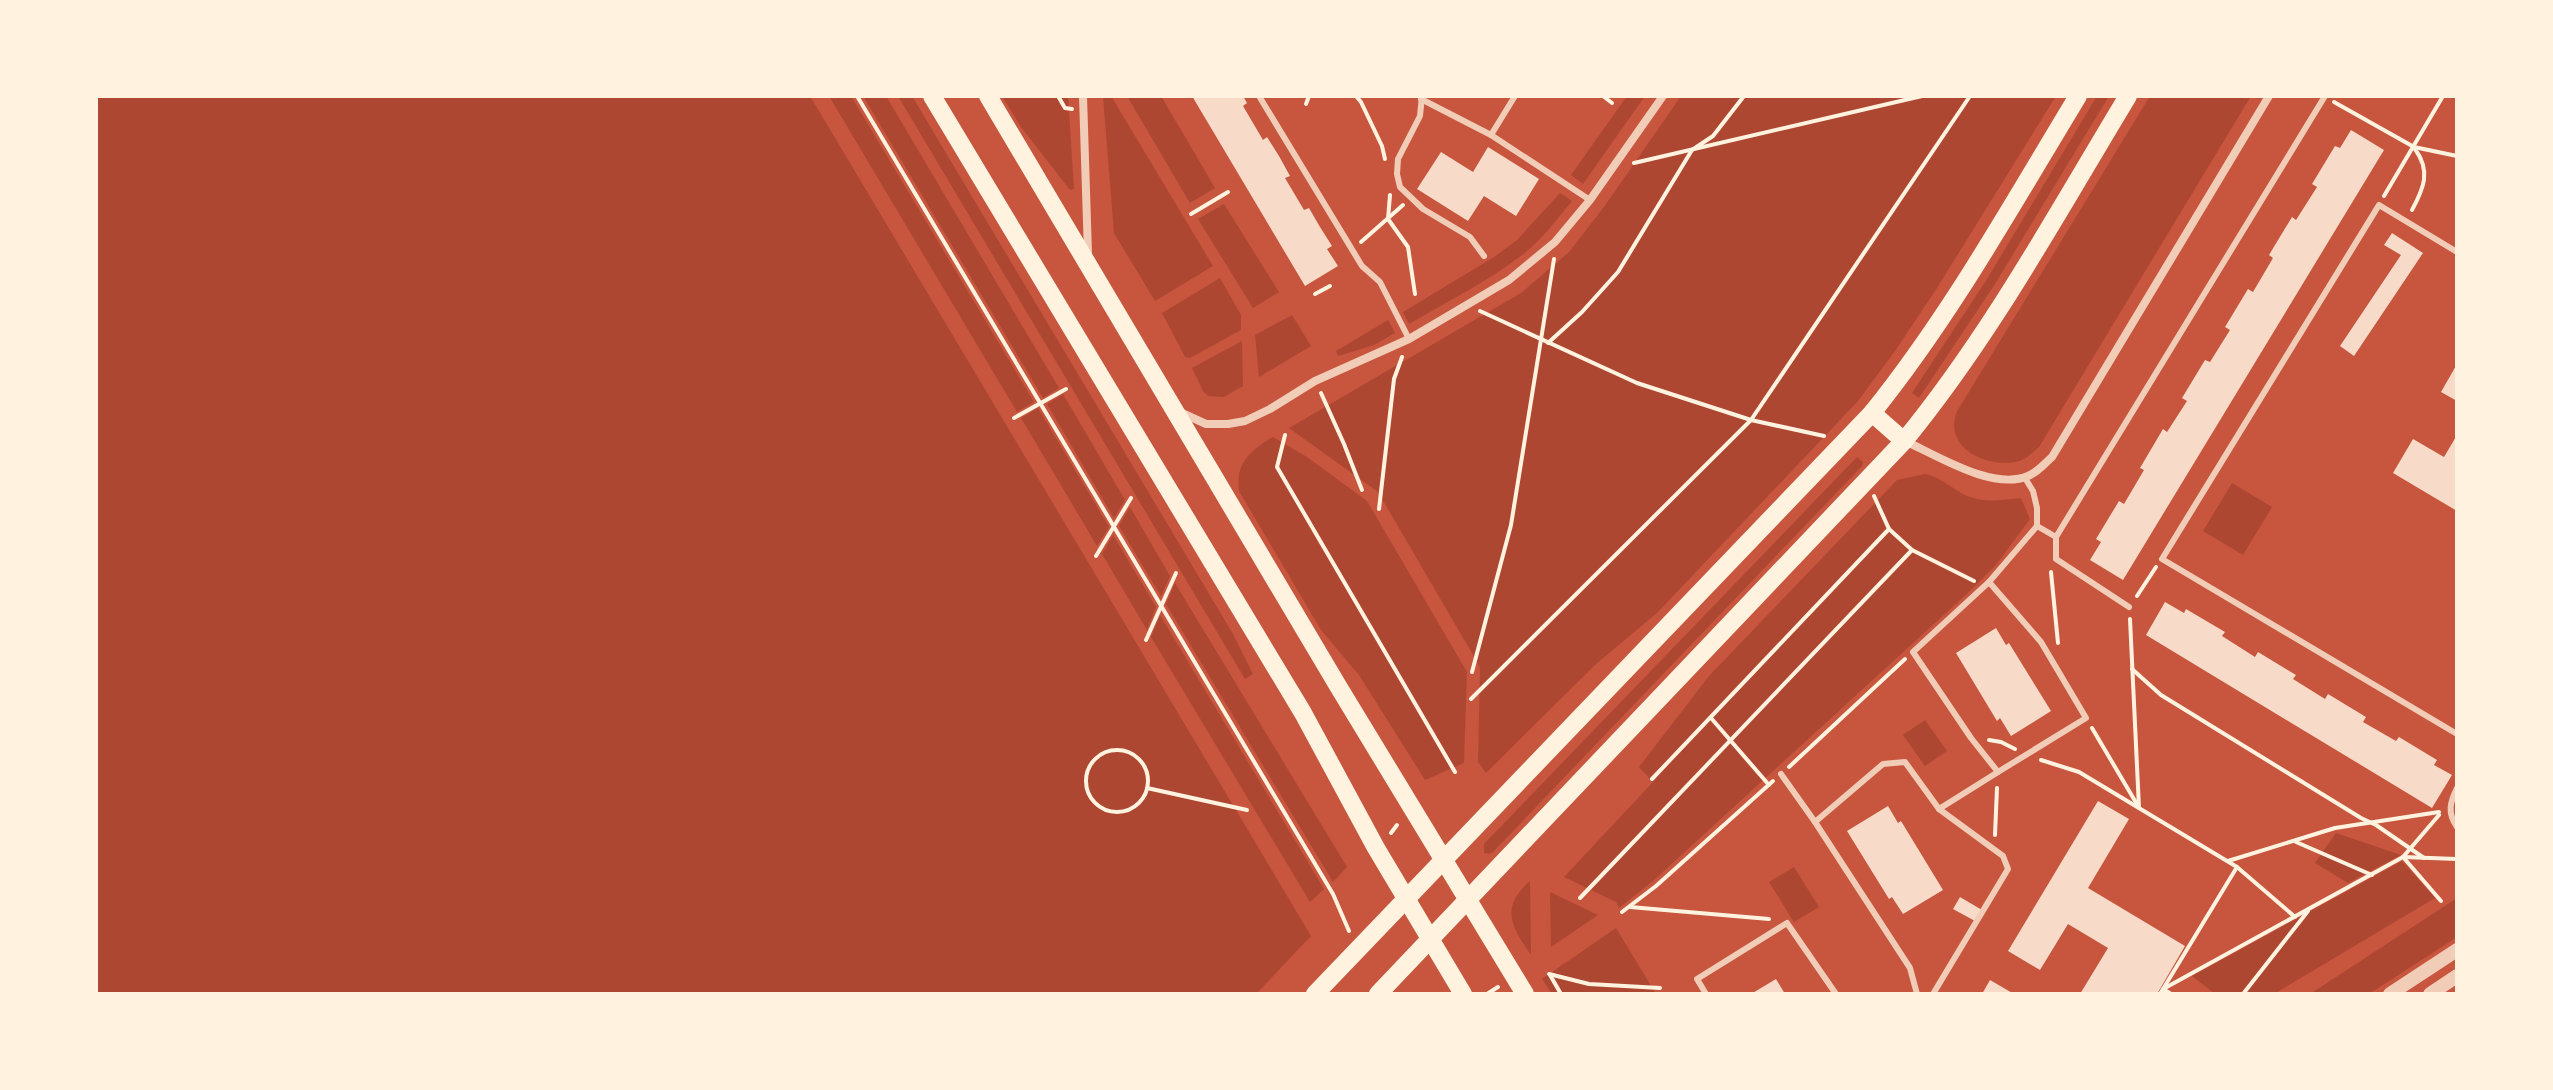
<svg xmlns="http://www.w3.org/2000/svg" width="2553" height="1090" viewBox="0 0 2553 1090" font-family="'Alegreya Sans',sans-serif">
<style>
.green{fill:#ae4732}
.building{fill:#f7dbc8}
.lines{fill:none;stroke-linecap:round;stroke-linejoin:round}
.path{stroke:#fff3e0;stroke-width:4}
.service{stroke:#f1ccb7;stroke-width:6}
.minor{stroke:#f1ccb7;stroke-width:8}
.tertiary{stroke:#f1ccb7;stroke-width:14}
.primary{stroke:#fff3e0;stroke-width:18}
</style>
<rect width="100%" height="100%" fill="#c8553d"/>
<g class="green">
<path d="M96,96H810L1311,936L1256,994H96Z"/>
<path d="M829,96H851L1034,402L1017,412Z"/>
<path d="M863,96H886L1059,388L1043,398Z"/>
<path d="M898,96H912L1233,634L1253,674L1245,679Z"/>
<path d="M1002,96H1068L1074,189L1070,190L1021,127Z"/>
<path d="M1103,96H1111L1213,266L1155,301L1114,233Z"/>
<path d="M1127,96H1161L1215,188L1190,203Z"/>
<path d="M1627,96H1645L1583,184L1571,175Z"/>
<path d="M1681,96H2056L1937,288L1895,351L1858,401L1657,613L1596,664L1486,773L1478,762L1480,667L1378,492L1289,428L1521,293L1569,252L1604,207Z"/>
<path d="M2097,96H2109L1995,284L1919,398L1912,393L1987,279Z"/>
<path d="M2150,96H2251L2039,447C2034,451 2029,456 2024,459C2004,469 1966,459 1957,438C1953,429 1954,421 1956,413Z"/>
<path d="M1560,193L1572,201C1557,219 1544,237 1526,252C1491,280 1448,301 1409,324L1403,312L1494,257L1517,240Z"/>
<path d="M1224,204L1279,292L1253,308L1198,219Z"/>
<path d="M1220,278L1241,315V330L1190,358L1185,357L1162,313Z"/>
<path d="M1292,315L1311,346L1259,377L1255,335Z"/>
<path d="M1388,320L1395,333L1374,345L1338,356L1336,351Z"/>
<path d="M1242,341L1243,386L1224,397L1208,396L1203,391L1192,368Z"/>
<path d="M1063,394L1125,500L1114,518L1047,404Z"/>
<path d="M1038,408L1109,527L1097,546L1021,418Z"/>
<path d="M1273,437L1307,457L1367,501L1467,672L1464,763L1425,780L1359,675L1321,630L1239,491C1235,463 1251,450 1273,437Z"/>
<path d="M1857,457L1863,462L1862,466L1493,852L1489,854L1484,853V844Z"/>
<path d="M1925,474C1941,477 1952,489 1967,496C1985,503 2002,500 2021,498L2030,519L1996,565L1971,590L1653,881L1619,908L1616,902L1564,877L1653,782L1639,767L1709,676L1897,480Z"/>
<path d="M2232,483L2272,507L2243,555L2203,531Z"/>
<path d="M1130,507L1170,576L1161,596L1119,526Z"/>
<path d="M1113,535L1156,607L1147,630L1102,554Z"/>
<path d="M1175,583L1347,867L1333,882L1166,604Z"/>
<path d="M1160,615L1324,889L1310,902L1151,637Z"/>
<path d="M1925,720L1947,751L1925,766L1903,735Z"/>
<path d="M2336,833L2401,855L2348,883L2315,863Z"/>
<path d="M2402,861L2435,898L2274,994H2215L2192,976Z"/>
<path d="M1794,867L1819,907L1794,922L1769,882Z"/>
<path d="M1530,881L1531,955C1512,927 1499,908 1530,881Z"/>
<path d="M1550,892L1598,915L1551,947Z"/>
<path d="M2457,898V937L2369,994H2310Z"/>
<path d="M1616,928L1656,994H1552L1542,979Z"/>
</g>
<g class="building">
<path d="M1192,96H1243L1247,103L1243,106L1263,140L1267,137L1279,156L1290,176L1285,178L1304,210L1309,208L1320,227L1332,246L1327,249L1338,266L1305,286Z"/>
<path d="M2351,130L2384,150L2123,580L2090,560L2101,542L2096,539L2119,501L2124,504L2144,470L2140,468L2163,429L2167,432L2187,401L2182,398L2205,360L2210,362L2230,330L2225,327L2248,289L2253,292L2273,258L2269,255L2292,217L2296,220L2317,187L2312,184L2335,146L2340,148Z"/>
<path d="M1488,147L1539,179L1516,216L1484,196L1468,221L1417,189L1441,152L1473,172Z"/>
<path d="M2392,233L2423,253L2354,356L2340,346L2401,255L2384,245Z"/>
<path d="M2457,364V401L2441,392Z"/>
<path d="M2457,435V511L2393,473L2413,439L2444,457Z"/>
<path d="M2165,602L2184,613L2186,609L2225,632L2222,636L2255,657L2258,652L2296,675L2293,679L2325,699L2328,694L2366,717L2363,722L2396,741L2399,737L2437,760L2434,765L2452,775L2432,808L2146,635Z"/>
<path d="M1996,628L2006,645L2009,643L2051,711L2011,736L2000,718L1997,721L1956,653Z"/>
<path d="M2098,801L2129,819L2088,888L2185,946L2157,994H2080L2108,948L2068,924L2040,970L2008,951Z"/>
<path d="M1888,806L1898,823L1901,821L1943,890L1903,914L1892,897L1889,899L1847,831Z"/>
<path d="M1960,897L1982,910L1975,921L1953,909Z"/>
<path d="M1776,979L1785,994H1751Z"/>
<path d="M1990,980L2014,994H1982Z"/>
</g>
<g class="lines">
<g class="path">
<path d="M857,96L1333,894L1349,931"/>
<path d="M1058,96L1065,108L1072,109"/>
<path d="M1356,96L1361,102L1382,146L1385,159"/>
<path d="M1603,96L1612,103"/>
<path d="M2334,102L2414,147L2457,156"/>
<path d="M1306,104L1309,96"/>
<path d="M1634,163L1922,96"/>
<path d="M1390,195L1388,219L1408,247L1415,294"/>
<path d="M2384,196L2443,96"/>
<path d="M2412,210C2424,188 2431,171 2415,149"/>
<path d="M1191,214L1228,192"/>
<path d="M1361,242L1403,205"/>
<path d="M1315,294L1330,286"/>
<path d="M1480,311L1637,383L1751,420L1824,436"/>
<path d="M1548,343L1582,312L1618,272L1692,150L1713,136L1744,96"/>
<path d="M1321,393L1344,444L1362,490"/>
<path d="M1014,418L1066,389"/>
<path d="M1285,435L1277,467L1455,772"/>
<path d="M1874,496L1889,529"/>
<path d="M1379,509L1394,379L1402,357"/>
<path d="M1096,556L1131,498"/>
<path d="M2051,572L2058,643"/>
<path d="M2137,596L2156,567"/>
<path d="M2130,619L2139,808"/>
<path d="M1146,640L1176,573"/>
<path d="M2132,669L2161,695L2361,818L2376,825L2424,858"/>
<path d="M1472,672L1511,525L1554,259"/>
<path d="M1471,699L1751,420L1970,96"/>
<path d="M1711,718L1769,785"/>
<path d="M2092,728L2138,806"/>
<path d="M1989,740L2001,742L2015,749"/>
<circle cx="1117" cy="781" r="31"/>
<path d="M2041,760L2079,772L2237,867L2160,994"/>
<path d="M1789,767L1905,659"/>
<path d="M1652,779L1889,529L1912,550L1974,581"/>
<path d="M1147,788L1247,810"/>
<path d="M1391,833L1397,825"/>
<path d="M1995,835L1997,788"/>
<path d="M2296,842L2372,875"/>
<path d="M2403,857L2441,901"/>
<path d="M2403,857L2457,859"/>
<path d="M2228,861L2335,828L2439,812"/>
<path d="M2237,867L2295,917"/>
<path d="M1580,898L1912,550"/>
<path d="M1630,907L1769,919"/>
<path d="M1622,912L1656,886L1773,781"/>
<path d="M1549,974L1589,984L1660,988"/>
<path d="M1550,975L1561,994"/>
<path d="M2165,988L2403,857L2439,815"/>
<path d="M2163,989L2171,994"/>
<path d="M1487,994L1498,987"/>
<path d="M2243,994L2308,911"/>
</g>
<g class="service">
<path d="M1259,96L1362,266L1380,282L1409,339"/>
<path d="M1422,96L1420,116L1398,159L1397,174L1400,187L1423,209L1470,237L1484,256"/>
<path d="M1421,99L1491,135L1590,200"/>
<path d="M1491,135L1515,96"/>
<path d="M2457,252L2379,205L2162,559L2457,734"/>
<path d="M2037,526L2056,537L2325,96"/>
<path d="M2056,537V559L2129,607"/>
<path d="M1989,582L2041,642L2086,718L1998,772"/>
<path d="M1781,774L1815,822L1910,968L1917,994"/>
<path d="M2457,788C2450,802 2447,813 2457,827"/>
<path d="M1815,822L1883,764L1905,762L1939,809"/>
<path d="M1706,994L1697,979L1787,923L1836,994"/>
<path d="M1933,994L2008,869L2003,856L1939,809L1998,772L1971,738L1913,652L1989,582L2037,526V508L2033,491L2025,478"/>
</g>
<g class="minor">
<path d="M1083,96L1088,254"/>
<path d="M1182,413L1206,424H1228L1245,421L1270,409L1315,381L1409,339L1509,280L1555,242L1590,200L1663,96"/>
<path d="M1905,441C1938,456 1993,491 2028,476C2038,472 2044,464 2052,457L2269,96"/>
</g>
<g class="tertiary">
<path d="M2390,994L2457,950"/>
<path d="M2430,994L2457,976"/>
</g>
<g class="primary">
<path d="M932,96L1303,713L1376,848L1463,994"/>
<path d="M988,96L1338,686L1525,994"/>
<path d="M1872,413L1904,441"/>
<path d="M1315,994L1872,413C1951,315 2013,203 2078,96"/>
<path d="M1378,994L1904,441C1991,335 2057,213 2128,96"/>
</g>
</g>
<rect width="2553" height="1090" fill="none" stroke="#fff3e0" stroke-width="196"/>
</svg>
